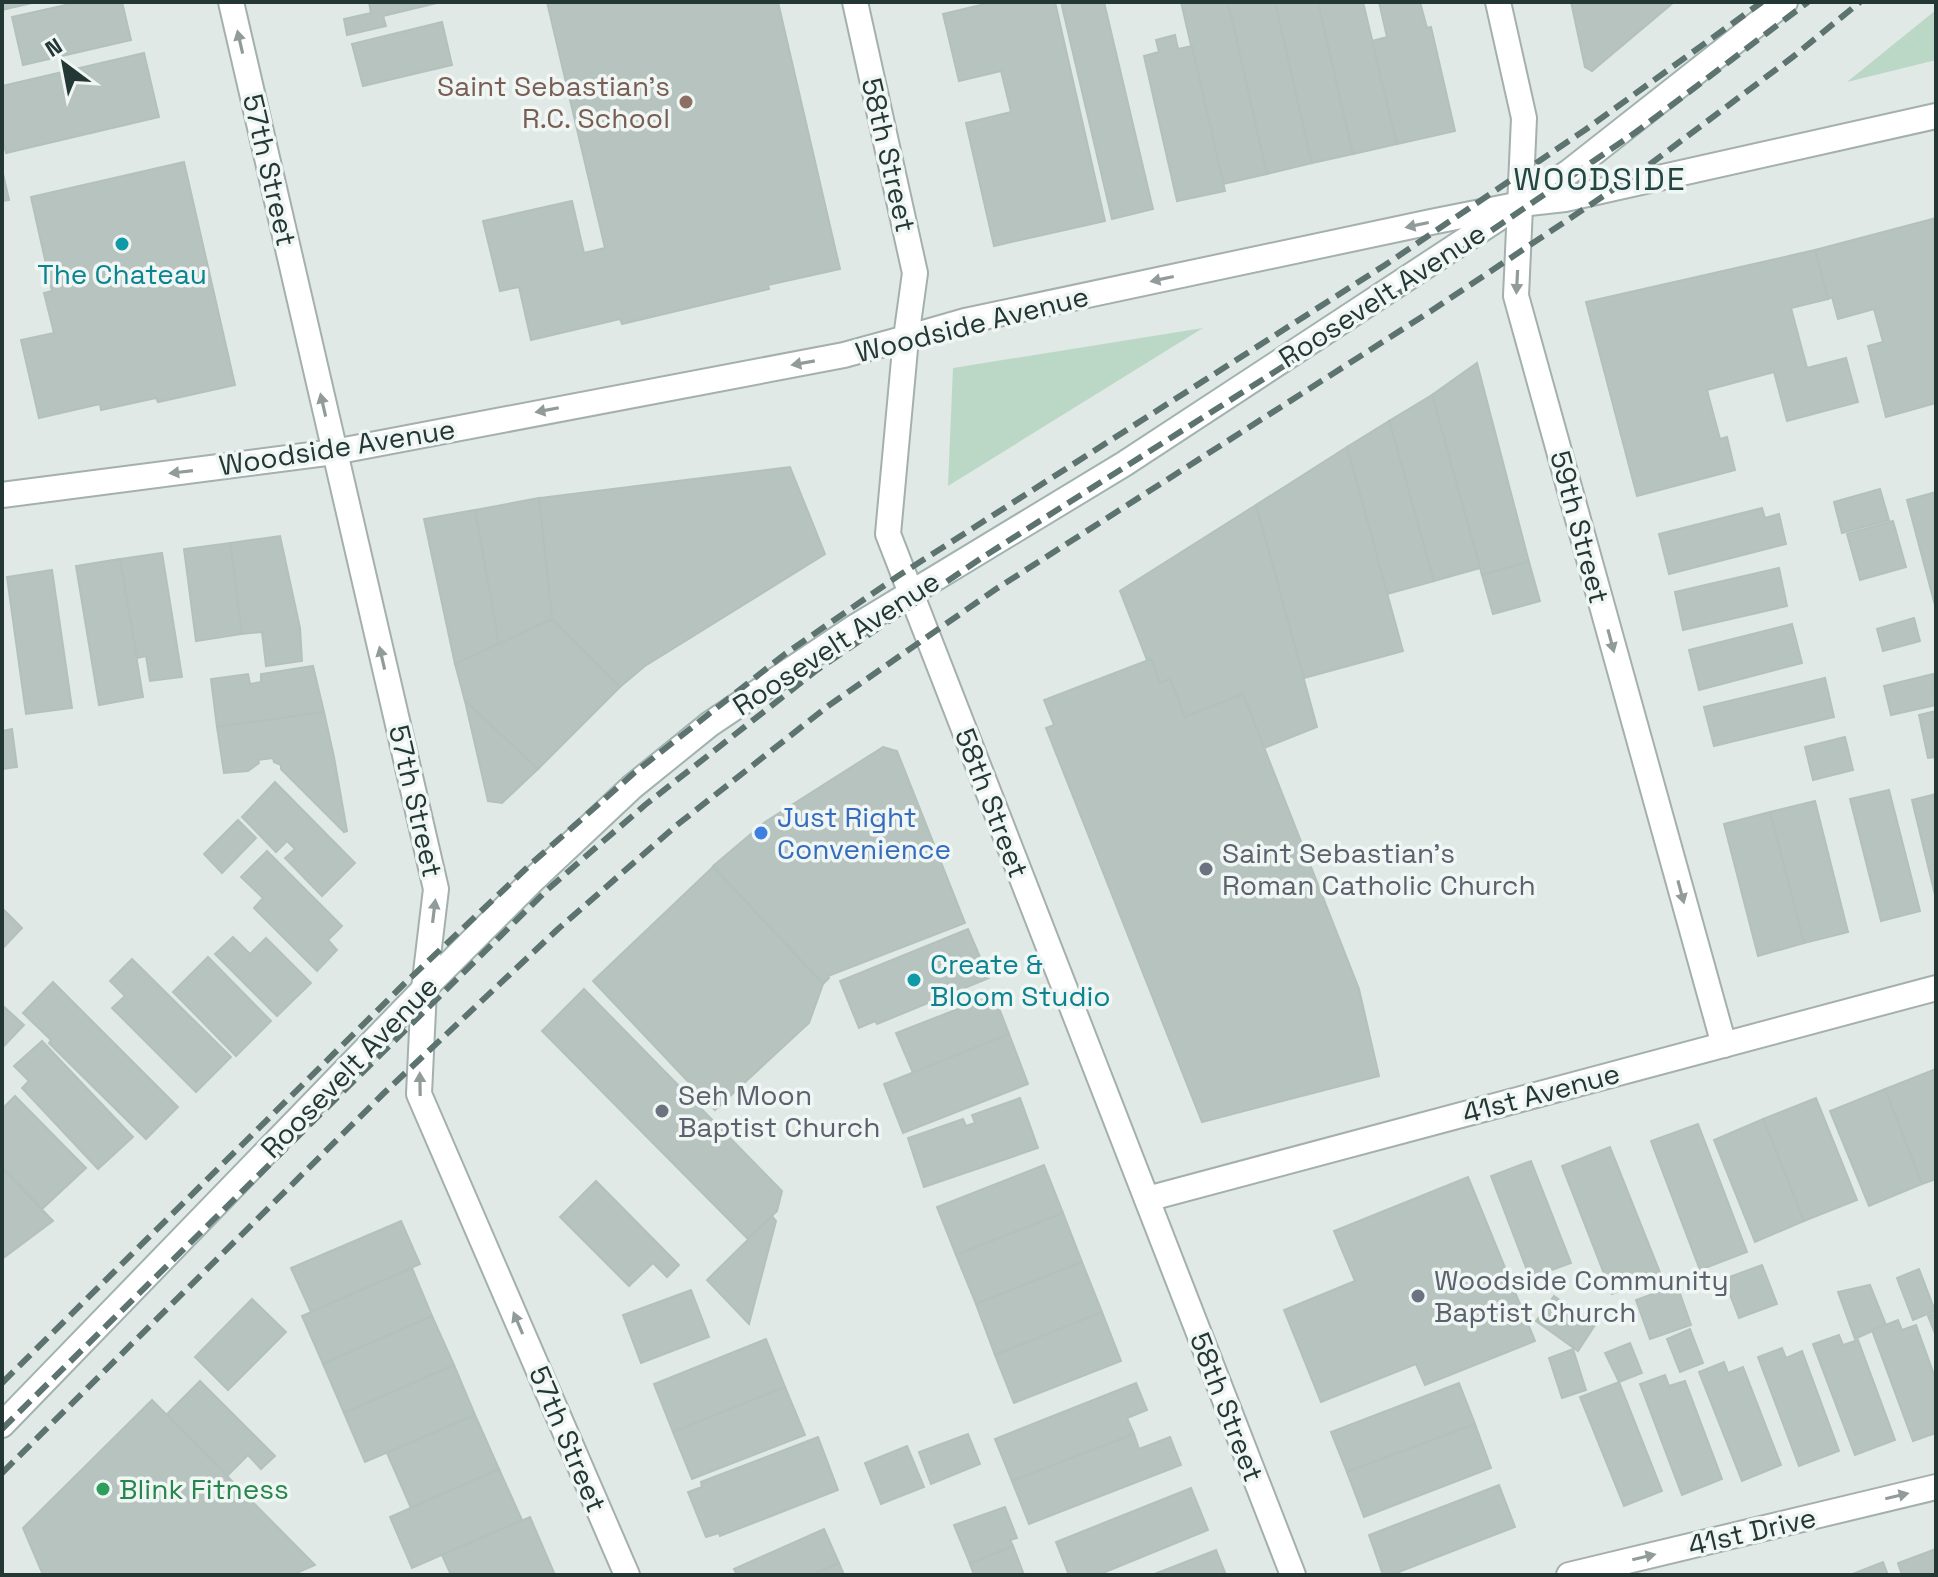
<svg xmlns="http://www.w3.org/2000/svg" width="1938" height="1577" viewBox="0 0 1938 1577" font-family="'Space Grotesk',sans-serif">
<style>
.green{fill:#bbd8c6}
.building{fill:#b6c3bf;stroke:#b3c1bd;stroke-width:2}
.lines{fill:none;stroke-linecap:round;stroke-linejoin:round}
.minor-casing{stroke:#a4b0ad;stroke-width:28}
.tertiary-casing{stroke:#a4b0ad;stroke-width:28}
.secondary-casing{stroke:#a1b3af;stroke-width:28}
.minor{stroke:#fff;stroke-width:24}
.tertiary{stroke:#fff;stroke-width:24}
.secondary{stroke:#fff;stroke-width:24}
.rail{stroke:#5d736f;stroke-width:6;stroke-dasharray:16 8;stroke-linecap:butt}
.oneway{fill:#919b9a}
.education-dot{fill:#8d6e63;stroke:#f0f6f4;stroke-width:3}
.culture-dot{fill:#0f9aa8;stroke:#f0f6f4;stroke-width:3}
.shop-dot{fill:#3f7fe0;stroke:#f0f6f4;stroke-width:3}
.worship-dot{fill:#6b7280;stroke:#f0f6f4;stroke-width:3}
.leisure-dot{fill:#2e9e5b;stroke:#f0f6f4;stroke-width:3}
.labels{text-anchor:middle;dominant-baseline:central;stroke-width:7;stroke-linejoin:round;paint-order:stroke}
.education-label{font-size:28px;fill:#785e54;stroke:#f0f6f4;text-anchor:end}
.street-label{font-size:28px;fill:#233734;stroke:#f0f6f4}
.culture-label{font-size:28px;fill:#0d838f;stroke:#f0f6f4}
.shop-label{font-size:28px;fill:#366cbe;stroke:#f0f6f4;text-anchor:start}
.worship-label{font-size:28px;fill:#5b616d;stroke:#f0f6f4;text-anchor:start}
.leisure-label{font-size:28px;fill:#27864d;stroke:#f0f6f4;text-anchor:start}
.quarter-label{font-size:32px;letter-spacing:2px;fill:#224642;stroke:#f0f6f4}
</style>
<rect width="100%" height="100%" fill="#e0e9e6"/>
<g class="green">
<path d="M1936,10V60L1847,82Z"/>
<path d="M1203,328L948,486L953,368Z"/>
</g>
<g class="building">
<path d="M2,2H36L2,10Z"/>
<path d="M79,2H122L131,40L23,65L12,17Z"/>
<path d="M369,2H441L383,16L386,26L347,35L344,19L371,13Z"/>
<path d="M547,2H778L840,269L768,285L769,289L622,324L620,319L531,340L519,287L500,291L483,221L572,201L584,253L605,248Z"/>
<path d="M993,2H1055L1105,221L994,246L966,123L1011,112L1001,71L959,81L943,14Z"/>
<path d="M1061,2H1104L1153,209L1112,219Z"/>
<path d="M1181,2H1228L1267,174L1223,184Z"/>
<path d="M1228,2H1275L1312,163L1267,174Z"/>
<path d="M1275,2H1318L1353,154L1312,163Z"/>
<path d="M1318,2H1363L1397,144L1353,154Z"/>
<path d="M1379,2H1420L1427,28L1431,27L1455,131L1397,144L1372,41L1387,37Z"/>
<path d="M1571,2H1674L1592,71L1585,67Z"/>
<path d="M442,22L452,65L363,86L352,44Z"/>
<path d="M1175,35L1178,49L1192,46L1225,191L1177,201L1144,56L1159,52L1156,40Z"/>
<path d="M144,53L159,117L6,153L2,137V86Z"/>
<path d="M184,162L235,385L158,402L156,398L101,410L100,404L39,418L21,340L54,333L44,293L52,291L31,197Z"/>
<path d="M2,169L9,200L2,201Z"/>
<path d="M1936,218V403L1886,417L1868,346L1883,342L1874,309L1838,319L1832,297L1828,299L1815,250Z"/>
<path d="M1815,250L1828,299L1791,308L1807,368L1846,358L1858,402L1787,421L1774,372L1707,390L1720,439L1727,437L1735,470L1637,496L1586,302Z"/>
<path d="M1477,363L1529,562L1482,575L1432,395Z"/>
<path d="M1432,395L1480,568L1434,581L1389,421Z"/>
<path d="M1389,421L1434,581L1387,594L1347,447Z"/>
<path d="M1347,447L1403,651L1304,678L1256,505Z"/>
<path d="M790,467L825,554L645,666L620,687L552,619L539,498Z"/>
<path d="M1880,489L1889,520L1842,533L1834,502Z"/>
<path d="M1936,492V609L1907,500Z"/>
<path d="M539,498L552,619L499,644L475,510Z"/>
<path d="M1256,505L1317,727L1264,748L1243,694L1185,717L1170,679L1160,683L1151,659L1147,660L1120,591Z"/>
<path d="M1762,508L1765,518L1779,514L1786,544L1669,574L1659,534Z"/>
<path d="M475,510L499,644L455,664L424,519Z"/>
<path d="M1893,521L1906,567L1860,580L1847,534Z"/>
<path d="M280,536L300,628L302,661L266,666L262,632L242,634L230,543Z"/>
<path d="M230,543L242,634L196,641L184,549Z"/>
<path d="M162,553L182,677L150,681L146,656L137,658L120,559Z"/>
<path d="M120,559L143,697L99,705L76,566Z"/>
<path d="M1529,562L1540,601L1493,614L1482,575Z"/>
<path d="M1779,568L1787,606L1683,630L1675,592Z"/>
<path d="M52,570L72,708L26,714L7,577Z"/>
<path d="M1914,618L1920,641L1883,651L1877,629Z"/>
<path d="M552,619L620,687L538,769L465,701L455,664Z"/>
<path d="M1792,624L1802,663L1699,690L1689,650Z"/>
<path d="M1151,659L1160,683L1170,679L1185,717L1243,694L1359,989L1379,1076L1202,1122L1046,728L1054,725L1044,700Z"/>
<path d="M313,666L324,712L217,727L211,679L248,674L250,684L261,682V674Z"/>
<path d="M1933,674L1936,705L1891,715L1884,686Z"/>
<path d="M1825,678L1834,717L1714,746L1704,707Z"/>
<path d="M465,701L538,769L502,803L488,801Z"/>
<path d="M1936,711V757L1928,758L1919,715Z"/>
<path d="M324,712L334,757L347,831L344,832L281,769V765L274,762L273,758L258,760L259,763L248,771L224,773L217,727Z"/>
<path d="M12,729L17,767L2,769V731Z"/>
<path d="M1845,737L1853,770L1813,780L1805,747Z"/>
<path d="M883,747L897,751L965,923L828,976L829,978L823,984L713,866L765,822Z"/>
<path d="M275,782L355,863L322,896L285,858L295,849L287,841L276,852L242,817Z"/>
<path d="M1889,790L1920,911L1881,921L1850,799Z"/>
<path d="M1936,794V899L1912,800Z"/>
<path d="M1815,801L1848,932L1804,943L1770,812Z"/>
<path d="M1770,812L1804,943L1758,956L1724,824Z"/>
<path d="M238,820L256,838L222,873L204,854Z"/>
<path d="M267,851L342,926L328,940L337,950L317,971L254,908L263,898L241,877Z"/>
<path d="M713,867L823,984L809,1023L715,1110L593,981Z"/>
<path d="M2,908L22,928L4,947L2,944Z"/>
<path d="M968,929L989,978L877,1024L875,1021L859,1028L840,981Z"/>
<path d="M233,937L250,954L266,938L311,983L277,1016L215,954Z"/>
<path d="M208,957L271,1021L236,1056L173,992Z"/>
<path d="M132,959L231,1057L196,1092L112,1008L125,996L110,981Z"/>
<path d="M53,982L178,1107L146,1139L49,1043L51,1040L23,1013Z"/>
<path d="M584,989L782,1191L777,1211L748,1239L542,1031Z"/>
<path d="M994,995L1009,1034L913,1073L896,1033Z"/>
<path d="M2,1005L24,1025L2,1048Z"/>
<path d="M1009,1034L1028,1084L903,1133L884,1084Z"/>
<path d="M42,1041L133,1137L98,1169L22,1088L29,1081L14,1066Z"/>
<path d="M1936,1069V1179L1922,1184L1885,1089Z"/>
<path d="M1885,1089L1922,1184L1869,1206L1830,1111Z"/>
<path d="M15,1096L86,1168L42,1209L2,1168V1109Z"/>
<path d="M1020,1098L1038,1148L924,1187L908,1138L963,1119L966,1126L975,1123L972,1115Z"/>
<path d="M1816,1098L1857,1200L1804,1221L1763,1119Z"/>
<path d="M1763,1119L1804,1221L1755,1242L1714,1140Z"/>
<path d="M1698,1124L1747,1252L1700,1270L1651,1141Z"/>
<path d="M1610,1147L1661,1275L1612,1294L1562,1166Z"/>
<path d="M1531,1161L1571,1263L1530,1278L1491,1176Z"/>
<path d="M1044,1165L1063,1213L956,1255L937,1207Z"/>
<path d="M2,1168L53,1221L2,1259Z"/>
<path d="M1468,1177L1535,1341L1425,1385L1416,1364L1321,1402L1284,1310L1355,1281L1334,1231Z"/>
<path d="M596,1181L679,1265L667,1277L653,1263L629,1286L560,1217Z"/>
<path d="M1063,1213L1082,1262L976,1304L956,1255Z"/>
<path d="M772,1216L776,1221L749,1324L707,1280Z"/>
<path d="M401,1221L420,1264L311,1312L291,1268Z"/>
<path d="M1082,1262L1102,1312L995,1355L976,1304Z"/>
<path d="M1762,1265L1777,1304L1739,1318L1724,1279Z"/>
<path d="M412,1268L432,1316L323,1364L302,1316Z"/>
<path d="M1919,1269L1935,1311L1913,1320L1897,1278Z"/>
<path d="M1677,1285L1691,1325L1650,1339L1636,1300Z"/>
<path d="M1870,1285L1886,1325L1855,1339L1838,1292Z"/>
<path d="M691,1290L709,1337L641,1363L623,1315Z"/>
<path d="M1554,1296L1595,1325L1578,1351L1536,1321Z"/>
<path d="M252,1299L286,1332L228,1390L195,1357Z"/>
<path d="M1102,1312L1121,1361L1014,1403L995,1355Z"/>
<path d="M1936,1313V1336L1928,1316Z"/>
<path d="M432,1316L454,1365L344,1413L323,1364Z"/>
<path d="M1898,1320L1902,1330L1916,1325L1936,1380V1433L1913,1441L1872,1330Z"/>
<path d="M1690,1329L1703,1363L1680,1372L1667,1339Z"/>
<path d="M1839,1335L1843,1345L1858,1340L1895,1440L1855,1455L1813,1344Z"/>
<path d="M766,1339L785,1387L673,1432L654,1384Z"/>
<path d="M1630,1343L1642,1373L1619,1382L1605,1353Z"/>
<path d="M1782,1348L1786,1358L1802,1351L1839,1451L1799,1466L1758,1357Z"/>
<path d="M1573,1349L1586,1390L1562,1398L1549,1358Z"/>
<path d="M1724,1362L1728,1373L1743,1367L1781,1465L1742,1481L1699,1372Z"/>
<path d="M454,1365L475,1415L365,1462L344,1413Z"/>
<path d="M1665,1375L1669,1386L1685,1381L1722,1479L1682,1495L1640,1384Z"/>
<path d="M200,1381L275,1456L261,1469L248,1455L227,1476L167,1414Z"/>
<path d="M1619,1382L1662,1491L1624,1506L1580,1397Z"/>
<path d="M1136,1383L1147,1410L1127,1418L1134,1434L1012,1481L995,1439Z"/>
<path d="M1459,1383L1475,1424L1347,1472L1331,1432Z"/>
<path d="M785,1387L805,1435L692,1479L673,1432Z"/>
<path d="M152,1400L227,1476L315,1565L292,1575H43L23,1528Z"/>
<path d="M475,1415L499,1469L411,1508L387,1453Z"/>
<path d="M1475,1424L1491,1468L1364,1517L1347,1472Z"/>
<path d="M968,1434L980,1464L931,1484L919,1452Z"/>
<path d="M1134,1434L1139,1449L1170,1437L1181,1465L1029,1524L1012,1481Z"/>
<path d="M818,1437L838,1490L720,1536L719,1533L706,1537L688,1492L702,1487L701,1482Z"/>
<path d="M907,1446L924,1487L881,1504L865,1463Z"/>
<path d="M499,1469L522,1520L412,1568L390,1517Z"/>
<path d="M1499,1485L1515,1527L1391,1575H1383L1369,1535Z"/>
<path d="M1191,1488L1208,1530L1098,1575H1069L1056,1542Z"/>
<path d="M1005,1507L1017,1538L1010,1540L1013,1546L970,1564L954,1525Z"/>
<path d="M530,1517L555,1575H451L442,1555Z"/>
<path d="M824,1529L839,1563L812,1575H737L734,1569Z"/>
<path d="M1013,1546L1024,1575H974L970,1564Z"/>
<path d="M1936,1549V1575H1902L1898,1563Z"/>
<path d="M1216,1550L1226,1575H1152Z"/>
<path d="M1883,1562L1888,1575H1850Z"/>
<path d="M839,1563L844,1575H812Z"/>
</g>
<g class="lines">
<defs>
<g id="minor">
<path d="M231,2L436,889L424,989L419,1094L627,1575"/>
<path d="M1498,2L1524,118L1516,296L1724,1045"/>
<path d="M2,495L334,452L844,355L906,338L915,273L855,2"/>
<path d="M1147,1199L1936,988"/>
<path d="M1569,1575L1936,1487"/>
</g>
<path id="tertiary" d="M1293,1575L888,534L906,338L965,321L1431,222L1521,204L1565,199L1936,116"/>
<path id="secondary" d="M2,1425L424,989L534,879L632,787L710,724L855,627L1124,464L1569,172L1785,2"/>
</defs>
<use href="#minor" class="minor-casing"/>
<use href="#tertiary" class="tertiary-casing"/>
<use href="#secondary" class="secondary-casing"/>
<use href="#minor" class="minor"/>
<use href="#tertiary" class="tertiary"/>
<use href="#secondary" class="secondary"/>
<g class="rail">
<path d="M2,1383L404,984L533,862L634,773L785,654L898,576L1385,265L1585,130L1762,2"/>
<path d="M2,1429L547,890L645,805L817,670L983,557L1410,286L1636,132L1808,2"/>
<path d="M2,1473L384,1093L558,929L677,825L828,706L996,589L1431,311L1641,171L1794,56L1860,2"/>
</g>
</g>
<defs><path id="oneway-solid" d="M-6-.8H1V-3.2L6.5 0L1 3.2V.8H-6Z" transform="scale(2)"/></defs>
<g class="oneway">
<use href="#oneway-solid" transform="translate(240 42) rotate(-103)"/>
<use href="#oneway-solid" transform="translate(1417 225) rotate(168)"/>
<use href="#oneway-solid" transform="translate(1162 279) rotate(168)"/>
<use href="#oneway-solid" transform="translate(1517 282) rotate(93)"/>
<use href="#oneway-solid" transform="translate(803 363) rotate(170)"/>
<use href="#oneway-solid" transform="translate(323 405) rotate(-103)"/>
<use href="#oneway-solid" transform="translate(547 410) rotate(169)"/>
<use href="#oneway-solid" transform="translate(181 472) rotate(173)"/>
<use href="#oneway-solid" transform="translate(1611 641) rotate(75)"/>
<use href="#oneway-solid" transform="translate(382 658) rotate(-103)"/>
<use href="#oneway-solid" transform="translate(1681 892) rotate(75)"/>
<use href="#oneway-solid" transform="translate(434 911) rotate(-83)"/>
<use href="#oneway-solid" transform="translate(420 1084) rotate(-91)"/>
<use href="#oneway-solid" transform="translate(518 1323) rotate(-113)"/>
<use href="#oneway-solid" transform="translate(1897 1496) rotate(-13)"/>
<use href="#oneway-solid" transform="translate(1644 1557) rotate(-13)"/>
</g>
<circle class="education-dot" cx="686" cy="102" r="8"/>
<g class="culture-dot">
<circle cx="122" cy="244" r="8"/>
<circle cx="914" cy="980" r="8"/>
</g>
<circle class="shop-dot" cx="761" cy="833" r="8"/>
<g class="worship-dot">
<circle cx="1206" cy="869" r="8"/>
<circle cx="662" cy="1111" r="8"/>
<circle cx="1418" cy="1296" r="8"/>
</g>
<circle class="leisure-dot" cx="103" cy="1489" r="8"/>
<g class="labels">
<g class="education-label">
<text x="670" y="86">Saint Sebastian's<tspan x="670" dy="32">R.C. School</tspan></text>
</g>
<g class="street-label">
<text transform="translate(889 155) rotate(77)">58th Street</text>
<text transform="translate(270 170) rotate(77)">57th Street</text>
<text transform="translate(1382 295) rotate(-33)">Roosevelt Avenue</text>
<text transform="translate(972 324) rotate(-14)">Woodside Avenue</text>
<text transform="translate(337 447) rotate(-9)">Woodside Avenue</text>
<text transform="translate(1580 527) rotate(75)">59th Street</text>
<text transform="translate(836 643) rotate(-33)">Roosevelt Avenue</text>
<text transform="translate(416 801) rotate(77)">57th Street</text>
<text transform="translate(992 803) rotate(69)">58th Street</text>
<text transform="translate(349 1067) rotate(-46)">Roosevelt Avenue</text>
<text transform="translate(1541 1093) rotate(-15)">41st Avenue</text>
<text transform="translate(1227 1407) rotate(69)">58th Street</text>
<text transform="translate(568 1439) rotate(67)">57th Street</text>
<text transform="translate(1752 1531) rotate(-13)">41st Drive</text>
</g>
<g class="culture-label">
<text x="122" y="274">The Chateau</text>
<text x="930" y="964" text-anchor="start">Create &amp;<tspan x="930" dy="32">Bloom Studio</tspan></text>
</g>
<g class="shop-label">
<text x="777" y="817">Just Right<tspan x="777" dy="32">Convenience</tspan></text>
</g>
<g class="worship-label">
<text x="1222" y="853">Saint Sebastian's<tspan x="1222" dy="32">Roman Catholic Church</tspan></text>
<text x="678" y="1095">Seh Moon<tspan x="678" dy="32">Baptist Church</tspan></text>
<text x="1434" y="1280">Woodside Community<tspan x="1434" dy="32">Baptist Church</tspan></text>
</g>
<g class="leisure-label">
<text x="119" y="1489">Blink Fitness</text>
</g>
<g class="quarter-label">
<text x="1600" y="179">WOODSIDE</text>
</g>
</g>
<rect width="1938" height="1577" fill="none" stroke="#233734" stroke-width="8"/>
<g transform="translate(64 64) rotate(328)" stroke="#f0f6f4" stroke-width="6" paint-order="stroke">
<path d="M0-6L14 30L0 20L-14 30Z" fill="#233734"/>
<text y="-12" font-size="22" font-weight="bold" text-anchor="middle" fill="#233734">N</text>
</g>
</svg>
